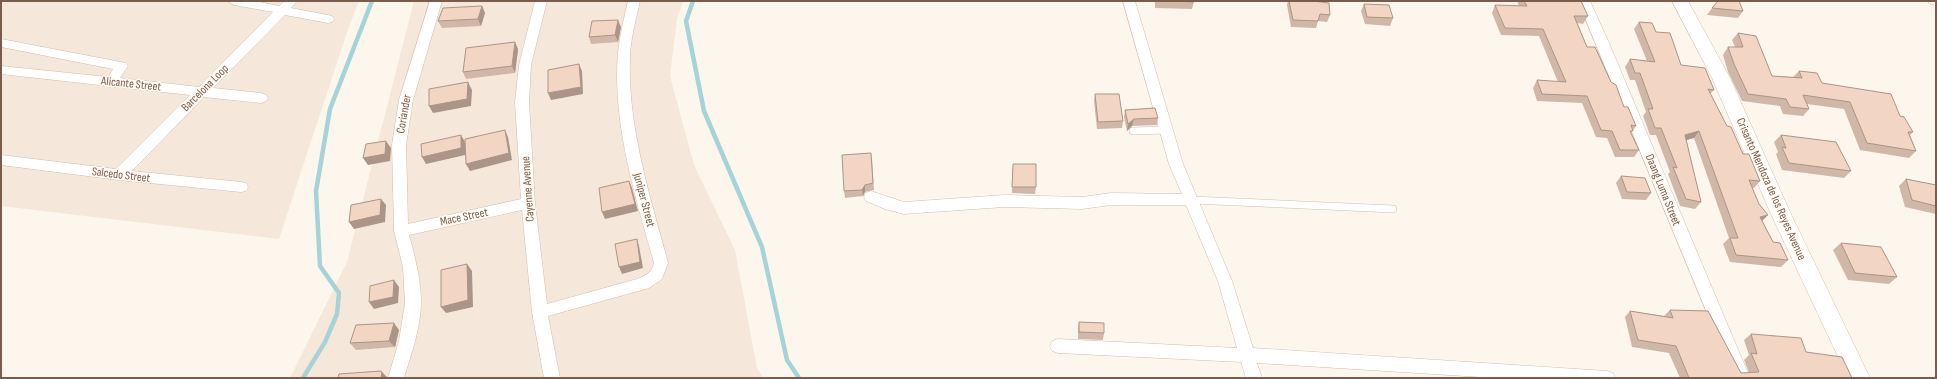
<svg xmlns="http://www.w3.org/2000/svg" width="1937" height="379" viewBox="0 0 1937 379" font-family="'Sofia Sans Condensed',sans-serif">
<style>
.residential{fill:#f5e8da}
.lines{fill:none;stroke-linecap:round;stroke-linejoin:round}
.stream{stroke:#a5d3da;stroke-width:4.5}
.service-casing{stroke:#d1beb0;stroke-width:8}
.minor-casing{stroke:#d1beb0;stroke-width:1}
.secondary-casing{stroke:#d6c0b0;stroke-width:1}
.service{stroke:#fff;stroke-width:7}
.minor{fill:#fff;fill-rule:evenodd}
.secondary{fill:#fff;fill-rule:evenodd}
.wall{fill:#d1b7a8}
.shaded-wall{fill:#aa9588}
.building{fill:#f3d5c3;stroke:#aa9588}
.labels{text-anchor:middle;dominant-baseline:central;stroke-width:3;stroke-linejoin:round;paint-order:stroke}
.street-label{font-size:12px;fill:#7a5c4d;stroke:#fffaf3}
</style>
<rect width="100%" height="100%" fill="#fdf6ec"/>
<g class="residential">
<path d="M1,1H359L347,32L279,239L1,206Z"/>
<path d="M414,1H683L677,19L670,76L694,165L735,250L757,368L763,378H290L347,262Z"/>
</g>
<g class="lines">
<g class="stream">
<path d="M693,1L686,21L704,111L762,247L787,360L799,378"/>
<path d="M303,378L325,342L337,314L339,293L320,266L316,191L330,109L372,1"/>
</g>
<defs>
<g id="service">
<path d="M1133,131L1166,130"/>
<path d="M1192,200L1393,209"/>
</g>
<g id="minor">
<path d="M228,1H255L279,6L284,1H297L291,8L328,15L332,16L334,19L332,22L328,23L285,15L213,88L261,93L266,95L268,98L266,101L261,103L204,97L132,171L241,182L246,183L248,187L246,191L241,192L119,180L1,165V155L116,169L190,95L1,74V66L108,77L113,69L1,47V39L126,63L128,66L120,78L199,87L273,12L234,5Z"/>
<path d="M430,1H442L413,100L406,145L408,224L521,199L515,102L519,65L535,1H547L531,65L529,102L535,203L547,304L637,279C645,276 652,273 654,263C635,195 612,123 618,52C620,35 624,18 628,1H640C636,19 631,37 630,55C627,126 650,195 668,263L662,279L649,288L548,316L560,378H544L532,312L522,210L409,235C415,257 421,279 421,302C421,328 411,354 404,378H388L399,341L405,303L403,267L394,231L392,145L399,100Z"/>
<path d="M1123,1H1135L1183,164L1232,281L1253,348L1607,371L1613,373L1615,378H1497L1257,363L1262,378H1246L1241,362L1058,353L1052,351L1050,346L1052,341L1058,339L1237,348L1218,281L1186,205H1111L1082,209L1004,207L904,214L885,209L866,201L864,197L866,193L871,191L904,202L1004,195L1082,197L1111,193L1182,194L1169,164Z"/>
<path d="M1578,1H1590L1609,43L1750,378H1734Z"/>
<path d="M1928,1H1936V5L1930,4Z"/>
</g>
<path id="secondary" d="M1672,1H1688L1730,78L1790,212L1870,378H1848L1770,212L1712,78Z"/>
</defs>
<use href="#service" class="service-casing"/>
<use href="#minor" class="minor-casing"/>
<use href="#secondary" class="secondary-casing"/>
<use href="#service" class="service"/>
<use href="#minor" class="minor"/>
<use href="#secondary" class="secondary"/>
</g>
<g class="wall">
<path d="M1155,1H1194L1192,9L1155,8Z"/>
<path d="M1288,1H1313L1330,15L1327,22L1318,21L1316,28L1291,27L1287,5Z"/>
<path d="M1517,1H1581L1588,16L1583,24L1577,23L1587,47L1636,126L1631,133L1639,150L1634,157H1615L1607,138L1596,137L1582,103L1537,101L1533,88L1537,80L1558,82L1539,36L1501,35L1492,13L1495,5L1519,6Z"/>
<path d="M1364,4L1393,18L1390,26L1365,24L1361,11Z"/>
<path d="M482,6L485,13L481,26L442,28L438,21Z"/>
<path d="M1712,8L1743,11L1738,18L1707,15Z"/>
<path d="M1639,22L1656,32L1681,65L1714,90L1710,94L1727,126L1760,181L1754,188H1752L1762,220L1773,242L1788,260L1781,267L1730,262L1723,244L1729,238L1694,138L1686,140L1701,202L1695,209L1680,206L1668,174L1670,172L1656,135H1650L1643,116L1646,112L1635,80H1630L1625,67L1630,59L1647,61L1634,29Z"/>
<path d="M621,27L618,42L591,44L589,37Z"/>
<path d="M1738,33L1772,76L1793,77L1799,71L1822,83L1900,116L1913,132L1910,135L1916,151L1909,158L1860,150L1844,109L1807,104L1809,109L1803,116L1783,114L1780,106L1742,101L1728,72L1723,55L1728,47H1735L1732,40Z"/>
<path d="M518,49L515,73L466,79L463,72Z"/>
<path d="M1095,94L1123,121L1122,128L1097,129L1094,101Z"/>
<path d="M1125,110L1158,118L1157,125L1132,126L1127,131L1124,117Z"/>
<path d="M1781,135L1851,171L1844,178L1782,170L1776,154L1778,152L1774,142Z"/>
<path d="M872,160L874,190L865,192L863,196L845,198L844,191Z"/>
<path d="M1012,171L1036,187L1035,194L1012,193Z"/>
<path d="M1621,176L1651,193L1646,200L1622,199L1616,183Z"/>
<path d="M1906,179L1936,185V214L1905,207L1899,186Z"/>
<path d="M1841,243L1897,277L1889,284L1848,280L1833,250Z"/>
<path d="M1670,310L1741,373H1749L1744,360L1749,355L1744,340L1751,334L1806,352L1852,378H1680L1669,353L1632,347L1625,317L1630,311L1664,316Z"/>
<path d="M1079,322L1104,333L1103,340L1078,339V328Z"/>
<path d="M399,330L395,347L356,350L350,343Z"/>
</g>
<g class="shaded-wall">
<path d="M482,6L485,13L481,26L478,19Z"/>
<path d="M618,20L621,27L618,42L615,35Z"/>
<path d="M515,42L518,49L515,73L512,66Z"/>
<path d="M579,64L582,71L583,94L551,100L548,93Z"/>
<path d="M468,82L472,90L471,106L433,113L429,106Z"/>
<path d="M1134,119L1132,126L1127,131L1128,124Z"/>
<path d="M505,130L508,137L512,160L470,171L466,164Z"/>
<path d="M1699,131L1694,138L1679,142L1685,135Z"/>
<path d="M461,135L465,142V155L426,164L422,157Z"/>
<path d="M386,141L391,148L390,161L368,165L363,158Z"/>
<path d="M629,181L632,188L638,211L605,219L602,212Z"/>
<path d="M865,185V192L863,196L862,190Z"/>
<path d="M381,199L386,205L385,222L354,229L349,222Z"/>
<path d="M1768,215L1761,222L1760,217Z"/>
<path d="M637,239L639,246L643,268L622,274L619,267Z"/>
<path d="M467,264L472,271L473,307L446,313L441,307Z"/>
<path d="M394,280L399,287L398,303L374,309L369,302Z"/>
<path d="M394,323L399,330L395,347L389,341Z"/>
<path d="M381,371L387,377V378H381Z"/>
</g>
<g class="building">
<path d="M1173,1H1194V2Z"/>
<path d="M1289,1H1313L1329,3L1330,15L1320,14L1318,21L1293,20Z"/>
<path d="M1524,1H1581L1588,16H1574L1587,47H1595L1611,82L1616,85L1624,107H1628L1636,126L1631,125L1633,131H1630L1639,150H1620L1612,131L1601,130L1587,96L1542,94L1537,80L1566,82L1543,29L1505,28L1495,5L1527,6Z"/>
<path d="M1718,1H1739L1743,11L1712,8Z"/>
<path d="M1364,4L1389,5L1393,18L1367,17Z"/>
<path d="M482,6L478,19L438,21L443,8Z"/>
<path d="M618,20L615,35L589,37L592,21Z"/>
<path d="M1639,22L1652,23L1656,32L1670,33L1681,65L1705,68L1714,90L1708,89L1727,126L1731,127L1743,154H1749L1760,181L1749,180L1759,204L1768,215L1760,217L1773,242L1780,243L1788,260L1736,255L1730,238H1738L1699,131L1685,135L1701,202L1686,199L1673,167L1677,168L1661,128H1655L1648,109H1653L1640,73H1635L1630,59L1655,62Z"/>
<path d="M1738,33L1756,36L1772,76L1802,78L1799,71L1817,73L1822,83L1891,94L1900,116L1904,117L1913,132H1908L1916,151L1867,143L1850,102L1803,95L1809,109L1790,107L1786,99L1748,94L1734,64L1728,47H1743Z"/>
<path d="M515,42L512,66L463,72L466,48Z"/>
<path d="M579,64L581,87L548,93V70Z"/>
<path d="M468,82L467,99L429,106V89Z"/>
<path d="M1095,94H1119L1123,121L1098,122Z"/>
<path d="M1155,108L1158,118L1134,119L1128,124L1125,110Z"/>
<path d="M505,130L509,153L466,164L465,139Z"/>
<path d="M461,135V148L422,157L421,144Z"/>
<path d="M1781,135L1836,142L1851,171L1789,163L1782,147L1786,148Z"/>
<path d="M386,141L385,154L363,158L366,144Z"/>
<path d="M871,153L873,183L865,185L862,190L844,191L842,155Z"/>
<path d="M1013,164H1036V187H1012Z"/>
<path d="M1621,176L1645,178L1651,193L1627,192Z"/>
<path d="M1906,179L1936,185V206L1912,200Z"/>
<path d="M629,181L635,204L602,212L599,188Z"/>
<path d="M381,199L380,215L349,222L351,205Z"/>
<path d="M637,239L640,262L619,267L615,244Z"/>
<path d="M1841,243L1881,247L1897,277L1855,273Z"/>
<path d="M467,264L468,300L441,307V270Z"/>
<path d="M394,280L393,297L369,302L370,286Z"/>
<path d="M1670,310L1708,311L1741,373L1759,372L1751,353L1757,354L1751,334L1801,338L1806,352L1842,357L1852,378H1689L1676,346L1638,340L1630,311L1673,318Z"/>
<path d="M1079,322L1104,323V333L1079,332Z"/>
<path d="M394,323L389,341L350,343L356,325Z"/>
<path d="M381,371L382,373L381,378H338L339,374Z"/>
</g>
<g class="labels">
<g class="street-label">
<text transform="translate(131 84) rotate(6)">Alicante Street</text>
<text transform="translate(205 88) rotate(-45)">Barcelona Loop</text>
<text transform="translate(404 114) rotate(-80)">Coriander</text>
<text transform="translate(121 175) rotate(7)">Salcedo Street</text>
<text transform="translate(528 189) rotate(-94)">Cayenne Avenue</text>
<text transform="translate(1771 189) rotate(66)">Crisanto Mendoza de los Reyes Avenue</text>
<text transform="translate(1663 190) rotate(68)">Daang Luma Street</text>
<text transform="translate(644 200) rotate(75)">Juniper Street</text>
<text transform="translate(464 217) rotate(-12)">Mace Street</text>
</g>
</g>
<rect width="1937" height="379" fill="none" stroke="#7a5c4d" stroke-width="4"/>
</svg>
